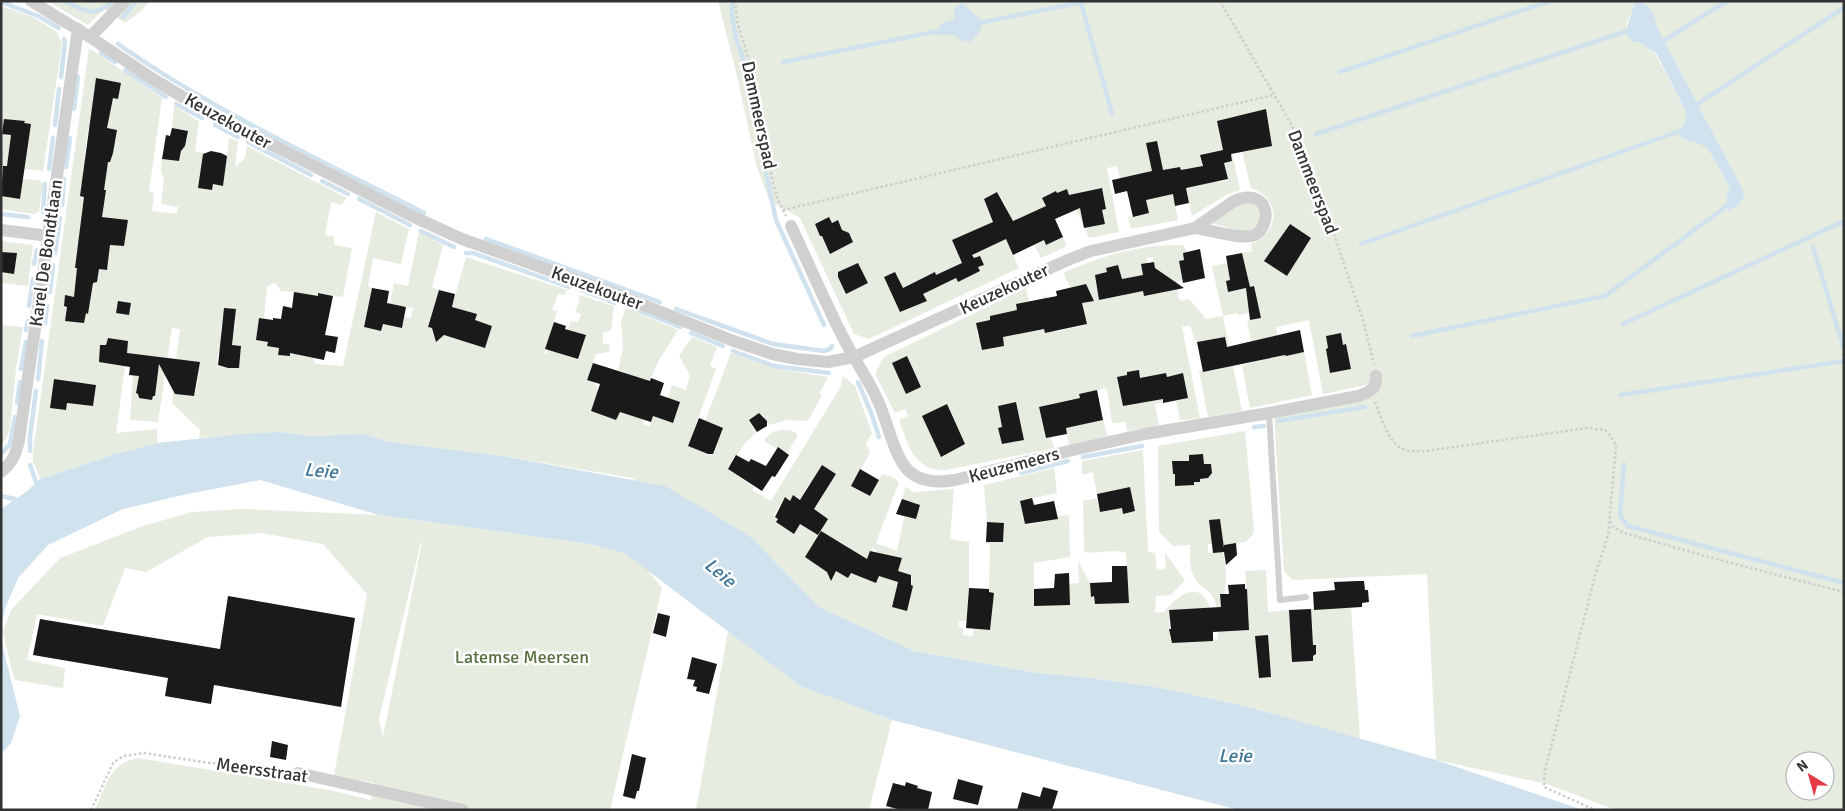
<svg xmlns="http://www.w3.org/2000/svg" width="1845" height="811" viewBox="0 0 1845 811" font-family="Signika,sans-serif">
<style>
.green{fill:#e6ecdf;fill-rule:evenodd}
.water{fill:#cfe2ee}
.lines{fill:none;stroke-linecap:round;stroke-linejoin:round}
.stream{stroke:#cfe2ee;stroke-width:4.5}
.building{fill:#1a1a1a}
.path{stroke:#cdcdcd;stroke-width:2.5;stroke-dasharray:2.5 2.5;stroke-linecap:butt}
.service{stroke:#d0d0d0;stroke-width:6}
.minor{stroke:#d0d0d0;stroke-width:12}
.labels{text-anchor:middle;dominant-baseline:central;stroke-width:5;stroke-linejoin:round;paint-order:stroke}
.street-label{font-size:18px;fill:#333;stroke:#fff}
.park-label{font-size:18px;fill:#56703f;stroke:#fff}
.water-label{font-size:19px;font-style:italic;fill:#3f7597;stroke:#fff}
</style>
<rect width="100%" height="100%" fill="#fff"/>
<g class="green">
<path d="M47,1H150L140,12L125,23L104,9L88,25Z"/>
<path d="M718,1H1632L1634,5L1626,26L1632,41L1640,43L1655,53L1687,114L1683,125L1684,140L1703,144L1708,149L1730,187L1726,196L1728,210L1738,205L1744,197L1743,190L1657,27L1653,12L1642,1H1844V810H1616L1547,784L1436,760L1427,574L1293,580L1284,571L1274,416L1365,399L1366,385L1323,394L1309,320L1276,327L1277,335H1281L1286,356L1304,352L1312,395L1250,408L1242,365L1266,359L1261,339L1251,341L1247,321L1261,318L1259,311L1238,315L1237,313L1223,316L1242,411L1208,417L1199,371L1203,370V372L1222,369L1217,347L1221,346L1219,338L1197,342L1194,338L1190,325L1182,327L1200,418L1180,420L1176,401L1188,398L1183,374L1167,377L1166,373L1158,375L1163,403L1155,404L1159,426L1127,431L1126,422L1112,423L1107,388L1079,394L1085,424L1103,420L1108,436L1069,445L1061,403L1039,408L1046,438L1051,437L1054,448L946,470C913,471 909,445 899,420L908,416L906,409L895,413L875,374L884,357L1026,288L1029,302L1016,304L1022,333L1044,329L1038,300L1047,295L1055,332L1086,325L1079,286L1071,288L1063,273C1101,256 1140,244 1183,245L1187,252L1183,253L1184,260L1179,261L1182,280L1178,282V297L1181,301L1189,299L1206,319L1223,316L1212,266L1227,263L1230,280L1226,281L1228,292L1250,288L1242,253L1252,251L1251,244C1281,232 1281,198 1251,188L1238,135L1243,115L1225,120L1240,190L1226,195L1192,216L1182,170L1180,167L1161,171L1166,195L1173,194L1178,220L1131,229L1128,217L1149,213L1140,174L1120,178L1117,166L1107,168L1119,232L1089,238L1067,189L1057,193L1056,192L1042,198L1046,206L1031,213L1046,245L1063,237L1067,246L1041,258L1029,234L1020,238L1003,200L997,192L984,199L993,222L982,227L1006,239L1019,268L869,339L854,334L800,218L769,200L756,164L738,80ZM1221,150H1230L1232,161L1224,163L1228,181L1206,183L1200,155ZM1102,189L1106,209L1102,210L1105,224L1085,228ZM829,217L832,223L838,220L841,235L820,236L815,224ZM1289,224L1311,239L1287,276L1265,261ZM963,235L979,271L958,282L952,269L962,263L952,240ZM1153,257L1156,270L1157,269L1161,272L1165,291L1144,295L1140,276L1143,275L1147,263V258ZM858,263L868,283L846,293L837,273ZM1118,265L1125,295L1100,300L1095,275L1103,273L1108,274L1106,268ZM917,281L927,301L901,312L892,294ZM998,315L1004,346L982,350L979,336H977V323L990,320V316ZM1341,333L1343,345H1346L1351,369L1330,373L1326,349L1328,348L1326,336ZM907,357L921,386L906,394L892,363ZM1139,370L1145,402L1123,406L1117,377L1127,375V372ZM1016,402L1024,440L1002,444L999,428L1002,427L998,406ZM1795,761H1825V791H1795Z"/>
<path d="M1,6L33,17L57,32L62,44L43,171L3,166L1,179Z"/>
<path d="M89,48L162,98L149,192L154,193L152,211L177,214L178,207L161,204L164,180L161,170L162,159L179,161C181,151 186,142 188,131L172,128L174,106L199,121L195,151L203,153L199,188L212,190L213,184L223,186L229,138L238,141L235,167L245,158L247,146L347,198L341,205L331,202L325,235L334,236V245L352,248L343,297L318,293L312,326L314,362L316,364L343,366L376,212L409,229L401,264L373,258L368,286L372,288L367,311L371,319H365L364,327L381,331L383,324L401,328L404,317L411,318L413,308L390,304L394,283L408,286L419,232L443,245L432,287L439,290L428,326L436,329L439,340L442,335L467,342L472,337L470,344L485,348L492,326L475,322L476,315L452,307L466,257L567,290L565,295L558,294L552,310L557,311L544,353L546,355L548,350L578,359L586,335L568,330L571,321L578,322L581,314L575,312L580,300L578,299L580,295L614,306L611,331L603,332V343L610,345L609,352L596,354L587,379L595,382L598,390L591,411L616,420L633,376L618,370L623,348L621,321L626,308L678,330L659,360L651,378L638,417L644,420L643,424L650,426L653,416L672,423L668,398L672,385L686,390L690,375L679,356L692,337L717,347L710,366L716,369L688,446L712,456L723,428L715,425L712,431L705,421L731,353L774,368L828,377L819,394L822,395L809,419L805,421L787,420L769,425L763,415L761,416L759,413L749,420L757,432L746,442L728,469L754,487L752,490L771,501L841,386L843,376L855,386L872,433L866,444L870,453L851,486L870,496L882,474L893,477L899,482L876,543L897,551L907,504L901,501L906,487L913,492L954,489L950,539L969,542V588L966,621H959L958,627L963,628V635L973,636V629L989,630L994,593L989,592L990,544H985L986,542H1003L1004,523L987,522L984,485L1054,468L1057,493L1020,501L1025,525L1058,519L1057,516L1069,515L1070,557L1034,563V606L1069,584L1079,583L1078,561L1090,583L1091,596H1094L1095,604L1129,602L1126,553C1113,548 1099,554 1084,552L1083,501L1097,498L1100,512L1122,508L1123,514L1135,511L1130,488L1097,494L1093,472L1082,475V461L1143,450L1148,552L1155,553L1157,570L1166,569L1165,553L1185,580L1171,595L1156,596L1155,613L1164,612C1177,596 1200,578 1210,608L1169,610L1170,637L1172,643L1218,639V624L1249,622L1245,571L1266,570L1268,612L1289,610L1292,662H1313V656L1316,654V645H1313L1312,619H1305L1304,609L1351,608L1360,739L1245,706L1156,687L1084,677L1037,673L914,651L819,607L751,537L631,478L503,456L390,442L364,434L311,436L280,432L199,438L200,430L172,403L174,387L176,394L192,396L195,394L198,380L199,364L195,363V361L176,360L180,329L172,328L158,422L130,420L133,375L139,376L136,393L138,394V397L152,400L153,396H155L159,363L127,353L116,433L157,429V443L112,455L40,479L33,462V452ZM96,78L121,83L118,98L94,94ZM88,129L117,133L110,162L84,159ZM82,214L128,220L124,245L112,244ZM108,261L107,270L99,269L96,283L76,280L77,268ZM275,283L281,291L294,292L290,356L278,355L279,348L268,346V342L256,340L259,318H264L267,286ZM65,296L90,300L88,314L86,313L84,323L66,321L67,307L64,306ZM223,316L236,318L232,345L241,347L239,367L227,368L218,365C215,356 221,344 229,335L220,334ZM108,338L128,341L119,365L100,362V345H106ZM54,379L96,385L93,406L67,403L66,410L50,408ZM822,465L836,474L804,526L800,524L794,534L776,522L778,519L773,516L785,497L790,501L793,495L804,502L805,491ZM839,541L855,553L848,577L836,571L834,575L831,576L822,560H809L805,557L832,551ZM872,548L877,550L876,552L887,556L877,581L860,577ZM902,572L911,575L912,578L907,610L892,607L899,575Z"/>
<path d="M22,179L39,180L43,183L39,212L33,214L1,209V196L20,198Z"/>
<path d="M1252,203L1258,208L1261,218L1256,228L1245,232L1214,224L1213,222L1239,204Z"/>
<path d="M1,241L33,245L28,286L1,283Z"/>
<path d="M1,325L23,327L16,369L10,427L8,435L1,446Z"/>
<path d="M780,430C786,430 793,429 798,435L787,453L768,444L764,440L771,433Z"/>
<path d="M1245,431L1254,530L1253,535L1245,542L1224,545L1222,543L1208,544V553L1223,552C1227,572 1228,590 1221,609H1217C1214,588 1202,592 1194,577C1189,567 1190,556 1190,545L1173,546L1159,532L1158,446ZM1190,455H1203L1204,464H1211L1212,473L1208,478L1200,479V482H1194L1173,474L1172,462L1189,461Z"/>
<path d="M243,509L379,515L590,544L626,554L645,567L662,588L610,810H95C105,788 110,762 138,758L329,790L371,800L374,783L334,776L367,594L323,544L261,533L208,537L146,572L125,568L103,626L37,614L27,660L65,668L63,688L15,680L11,667L3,632L11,610L60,558L143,526L192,512ZM421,542L422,543L383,737L379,719Z"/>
<path d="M728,631L800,686L892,720L869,810H696Z"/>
</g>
<g class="water">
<path d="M1632,1H1642L1653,12L1657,27L1743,190L1744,197L1738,205L1728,211L1726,196L1730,187L1708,149C1696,139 1689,146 1677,133L1683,125L1687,114L1656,53L1640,43L1632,41L1625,33L1634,5Z"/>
<path d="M962,3L983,22L979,33L970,42L961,40L953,35H936L942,23L955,19L954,8Z"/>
<path d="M280,432L311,436L364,434L390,442L503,456L665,486L751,537L819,607L914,651L1037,673L1084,677L1156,687L1245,706L1436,760L1583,810H1239L892,720L800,686L626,554L590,544L379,515L260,480L183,495L123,509L48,545L18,578L6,606L1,625V509L26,492L40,479L112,455L157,443L243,434Z"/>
<path d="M1,640L20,716L11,743L1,754Z"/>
</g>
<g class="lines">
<g class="stream">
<path d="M65,1C86,12 94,18 113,1"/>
<path d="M732,1V16L736,38L747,70L756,126L776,220L824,325"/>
<path d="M1,2L38,16L59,28"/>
<path d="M1081,3L1112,113"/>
<path d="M123,17L136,1"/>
<path d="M979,23L1087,1"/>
<path d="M1660,43L1727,1"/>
<path d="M118,44C214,111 320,160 424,213"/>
<path d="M101,53L115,62"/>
<path d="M783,62L944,30"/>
<path d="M125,70L166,97"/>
<path d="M1340,72L1550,1"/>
<path d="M61,77L65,43L64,39"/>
<path d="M176,104L202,118"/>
<path d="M1694,106L1844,8"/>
<path d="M74,109L78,77"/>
<path d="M55,125L59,89"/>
<path d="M215,125L238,137"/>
<path d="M1316,134L1630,30"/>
<path d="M248,142L311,175"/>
<path d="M66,167L70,138"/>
<path d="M49,169L53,138"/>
<path d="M322,181L348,194"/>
<path d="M359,199L410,225"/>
<path d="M62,205L64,179"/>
<path d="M43,212L45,184"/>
<path d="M1,214L28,217"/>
<path d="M421,231L454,247"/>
<path d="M486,239L660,302"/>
<path d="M1361,244L1683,130"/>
<path d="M1813,247L1844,349"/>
<path d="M55,253L60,218"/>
<path d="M466,253H473L569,287"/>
<path d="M34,264L37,250"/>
<path d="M581,290L615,303"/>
<path d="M50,292L53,265"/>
<path d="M29,306L33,279"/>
<path d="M627,306L680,327"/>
<path d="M676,309L773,344L824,351L830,349L832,346"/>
<path d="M45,323L47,306"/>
<path d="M1623,324L1844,221"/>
<path d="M26,330L28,321"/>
<path d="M691,333L723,346"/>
<path d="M1412,336L1605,296L1732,202"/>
<path d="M733,351L774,366L829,373"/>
<path d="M21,369L26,342"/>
<path d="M38,379L42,341"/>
<path d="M858,382L872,415L879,437"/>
<path d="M1620,395L1844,361"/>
<path d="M17,403L20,382"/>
<path d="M1278,421L1365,407"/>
<path d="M1254,427L1264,426"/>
<path d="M30,451V436L36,391"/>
<path d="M3,452L10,444L15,417"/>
<path d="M1083,457L1142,446"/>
<path d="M1624,464L1620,516L1628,526L1844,583"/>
<path d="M30,465L36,482"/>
<path d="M1021,473L1068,461"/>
<path d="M1,496L15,499"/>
</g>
</g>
<g class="building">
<path d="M96,78L121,83L118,99L113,98L107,128L117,130L113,153L110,162H108L104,190H106L102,217L128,220L124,246L110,245L107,270L99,269L97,282L93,283L88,314L86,313L84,323L65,321L67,307L64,306L65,295L74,297L77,268H75L84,197L80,196Z"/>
<path d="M1266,109L1272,146L1231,154L1232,161L1224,163L1228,179L1186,188L1189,203L1175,206L1173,194L1146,200L1149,213L1133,217L1127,191L1115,194L1112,180L1152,171L1146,143L1157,141L1163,170L1180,167L1181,170L1203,166L1200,155L1223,150L1217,121Z"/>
<path d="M4,119L25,121L24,123L31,124L20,199L1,196L3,166H7L11,135L2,134Z"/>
<path d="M172,128L188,131L185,146L181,151L179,161L162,159L166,135L170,136Z"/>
<path d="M211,151L221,153L227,156L223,186L213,184L212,190L198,188L203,154Z"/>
<path d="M1102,188L1106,209L1102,210L1105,224L1084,228L1080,208L1055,219L1063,237L1046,245L1044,240L1013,255L1006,239L972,255L974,258L980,256L984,265L978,267L980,271L958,282L956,278L923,294L927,301L900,312L884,277L895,272L903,288L935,272L936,275L962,263L952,240L993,222L984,199L997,192L1013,221L1046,206L1042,198L1056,191L1057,193L1067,189L1069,195Z"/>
<path d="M829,217L832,223L838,220L842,230L849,233L853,242L830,254L822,236H820L815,224Z"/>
<path d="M1290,224L1311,238L1287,276L1264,261Z"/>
<path d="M1200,249L1205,278L1183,283L1179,261L1184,260L1183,253Z"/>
<path d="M1,252L17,253L14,274L1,272Z"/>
<path d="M1242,253L1250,287L1254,286L1261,318L1250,320L1246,288L1228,292L1226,281L1230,280L1226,256Z"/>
<path d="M1154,262L1155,268L1184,288L1144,296L1143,291L1099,300L1095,275L1107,272L1106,268L1118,265L1122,279L1143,275L1141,264Z"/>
<path d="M858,263L868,283L846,294L838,277V272Z"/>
<path d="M1086,284L1094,301L1082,303L1087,324L1045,333L1044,329L1003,337L1004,346L982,350L976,323L990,320V316L1017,310L1016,304L1057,296L1056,291Z"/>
<path d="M372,288L389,291L387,303L406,307L402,328L383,324L381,331L364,327Z"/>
<path d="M439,290L455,294L452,307L477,314L475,320L492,326L485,348L444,335L436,342L432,328L428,327Z"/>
<path d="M294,292L318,296V293L333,296L325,335L338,337L335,353L326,351L324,360L290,353V356L278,355L279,348L267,346L268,342L256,340L259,318L273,320V318L281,319L283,306L292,308Z"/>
<path d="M118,301L131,303L129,315L116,313Z"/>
<path d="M224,308L236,309L232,345L241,346L239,368H228L218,365Z"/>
<path d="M554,322L566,326L565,329L586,335L578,359L545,349Z"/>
<path d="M1300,330L1304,352L1286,356L1285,355L1203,372L1197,342L1225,337L1227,347Z"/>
<path d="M1341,333L1343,345L1346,344L1351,369L1330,373L1326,349L1328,348L1326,336Z"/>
<path d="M108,338L128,341L127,353L200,362L194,396L175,394L159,364L155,396H153L152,400L139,398L138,394L136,393L139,376L129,375L130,367L99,362L100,345H106Z"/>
<path d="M907,356L921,387L906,394L892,363Z"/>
<path d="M593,363L650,381L651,378L664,383L660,395L680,402L673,423L653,416L651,422L620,412L616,420L591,411L600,384L587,380Z"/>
<path d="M1139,370L1140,378L1166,373L1167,377L1183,373L1188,398L1163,403V399L1123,406L1117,377L1127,375V372Z"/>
<path d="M54,379L96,385L93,406L67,403L66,410L50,408Z"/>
<path d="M1097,390L1103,420L1066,428L1067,434L1046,438L1039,407L1080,398L1079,394Z"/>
<path d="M1016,402L1024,440L1002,444L998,428L1002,427L998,406Z"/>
<path d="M947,404L965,444L941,457L922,416Z"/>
<path d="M759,413L767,421V426L757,432L749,420Z"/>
<path d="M699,418L723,428L713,454H708L688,446Z"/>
<path d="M778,447L789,455L775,477L772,476L762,491L728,469L736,455L749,462L751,459L766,466Z"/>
<path d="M1203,454L1204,464H1211L1212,473L1208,478L1200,479V482H1194V485L1175,486V474H1173L1172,461H1189V455Z"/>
<path d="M822,465L836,474L814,509L828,519L818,535L800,524L794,534L776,522L778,519L775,517L785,497L790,501L793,495L800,500Z"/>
<path d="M860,469L879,480L870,496L851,486Z"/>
<path d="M1130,487L1135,511L1123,514L1122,508L1100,512L1097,494Z"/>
<path d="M1032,498L1034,505L1054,501L1058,519L1025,524L1020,501Z"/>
<path d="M902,499L920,505L916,519L896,514Z"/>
<path d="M1220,519L1224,548V545L1236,543L1237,555L1226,565L1224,552L1213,553L1209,520Z"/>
<path d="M987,522L1004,523L1003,542H986Z"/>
<path d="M821,531L867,559L870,551L902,558L898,571L911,575V585L913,586L907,611L892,607L898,582L879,576L876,583L851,573L848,578L836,571L831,581L827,572L805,557Z"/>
<path d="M1112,566H1127L1129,603L1095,604L1094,596L1091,597L1090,583L1112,582Z"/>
<path d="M1069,573L1070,605L1034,606V589L1054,588L1055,574Z"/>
<path d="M1358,581H1364L1365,590H1368L1369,602L1362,603V607L1314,610L1313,592L1335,590L1334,582Z"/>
<path d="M1245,584V589H1247L1249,630L1213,632V641L1172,643L1169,629H1171L1169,610L1221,607L1220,594H1229L1228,585Z"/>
<path d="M969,588L989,589V592L994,593L990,630L966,628Z"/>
<path d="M228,596L355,618L341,707L214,685L211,704L165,696L168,678L33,655L40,619L220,649Z"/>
<path d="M1311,609L1313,645H1316V654L1313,656V661L1292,662L1289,610Z"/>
<path d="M658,613L670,616L666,637L653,633Z"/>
<path d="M1268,635L1271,677L1259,678L1255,636Z"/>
<path d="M692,657L717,664L709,694L696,691L697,687L693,686L695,680L687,679Z"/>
<path d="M272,741L288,745L286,760L270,757Z"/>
<path d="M632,754L646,758L639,791H637L635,799L623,796Z"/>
<path d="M958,779L983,786L978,805L953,799Z"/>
<path d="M906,782L918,786L917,788L932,792L928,810H901L886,806L893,783L905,786Z"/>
<path d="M1043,787L1058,791L1052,810H1017L1022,792L1040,797Z"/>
</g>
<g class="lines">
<g class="path">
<path d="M735,1L737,21L752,71L773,183L778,200L786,216"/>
<path d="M1220,1L1290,122L1313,173L1362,317L1374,364"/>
<path d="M783,210L1273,95"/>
<path d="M1375,402C1381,416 1387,440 1401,448C1408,452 1417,451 1425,451L1587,428L1605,430L1611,436L1616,446L1608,535L1595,576L1545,770L1544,787L1595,810"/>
<path d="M1610,521L1613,527L1624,533L1727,562L1844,592"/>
<path d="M91,810L113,763L123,756L144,753L210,763L257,765L287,771"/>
</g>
<path class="service" d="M1269,413L1280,600L1306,597"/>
<g class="minor">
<path d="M31,1L90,37L153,79L211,114L416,218L462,239L624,297L731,340L772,354L797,359L828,362L854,357L1070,259L1091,251L1195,228C1211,230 1238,239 1252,236C1272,231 1273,185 1234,201L1195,228"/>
<path d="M90,37L125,1"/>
<path d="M791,226C809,264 825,303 845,341C855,361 869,380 878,401C887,420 893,452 906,468C919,483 938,483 955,480L1073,450L1145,434L1269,413L1358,396C1370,392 1377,389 1376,376"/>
<path d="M1,230L49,236"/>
<path d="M1,472C13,462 16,454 19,440L78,29"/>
<path d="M298,773L463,810"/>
</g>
</g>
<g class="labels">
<g class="street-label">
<text transform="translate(759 115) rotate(78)">Dammeerspad</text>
<text transform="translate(228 121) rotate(29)">Keuzekouter</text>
<text transform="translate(1313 182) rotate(69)">Dammeerspad</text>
<text transform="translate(46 253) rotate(-82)">Karel De Bondtlaan</text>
<text transform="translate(597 288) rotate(20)">Keuzekouter</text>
<text transform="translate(1004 289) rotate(-25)">Keuzekouter</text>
<text transform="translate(1014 465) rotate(-15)">Keuzemeers</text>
<text transform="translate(262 770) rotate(8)">Meersstraat</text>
</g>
<g class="park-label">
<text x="522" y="657">Latemse Meersen</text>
</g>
<g class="water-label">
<text transform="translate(321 471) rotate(5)">Leie</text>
<text transform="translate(720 573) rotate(40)">Leie</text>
<text x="1235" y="756">Leie</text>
</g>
</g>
<rect width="1845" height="811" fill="none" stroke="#333333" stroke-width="5"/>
<g transform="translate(1810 776) rotate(323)"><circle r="24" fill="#ffffff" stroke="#adadad"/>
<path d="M0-4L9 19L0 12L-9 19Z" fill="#e63946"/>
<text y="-8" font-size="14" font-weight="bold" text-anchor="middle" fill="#333333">N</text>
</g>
</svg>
